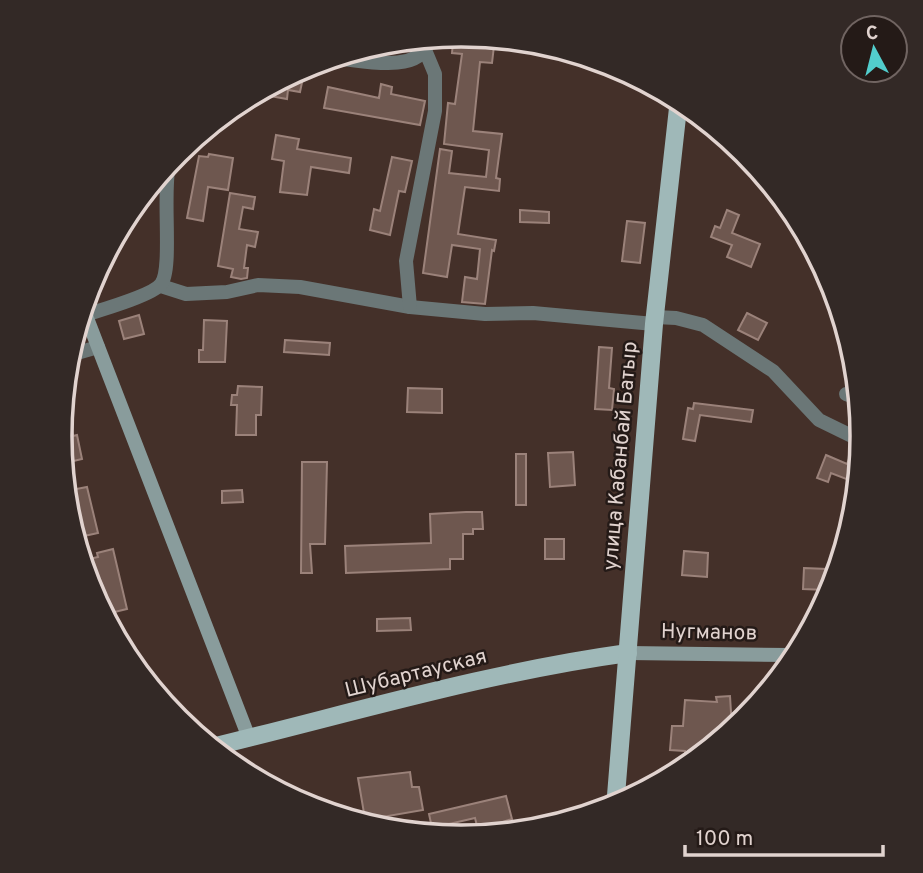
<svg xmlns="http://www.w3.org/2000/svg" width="923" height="873" viewBox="0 0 923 873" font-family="Overpass,sans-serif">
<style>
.building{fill:#6e574f;stroke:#9b827a;stroke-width:2}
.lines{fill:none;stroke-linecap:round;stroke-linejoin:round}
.street{stroke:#6b7777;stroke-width:14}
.secondary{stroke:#899c9c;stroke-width:14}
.primary{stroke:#9fb8b8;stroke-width:18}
.labels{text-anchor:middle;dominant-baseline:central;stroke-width:5;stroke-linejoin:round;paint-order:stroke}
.street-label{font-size:21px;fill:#e1d3cf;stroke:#241a17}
.rim{fill:none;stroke:#e1d3cf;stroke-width:3.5}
</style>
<rect width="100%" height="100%" fill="#443029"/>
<g class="building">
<path d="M453,42L494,46L492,63L480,62L473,131L502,134L496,178L500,179L499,191L465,187L458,234L496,240L494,251L492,250L485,304L462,302L465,277L477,279L480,249L452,245L447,277L423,273L440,149L452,151L449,173L486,177L489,150L444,144L448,103L455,104L462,54L452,53Z"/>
<path d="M305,68L300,92L288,90L287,99L264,95Z"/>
<path d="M381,84L392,87L391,94L425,101L420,125L324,108L328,87L379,98Z"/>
<path d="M276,135L299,139L297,149L351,158L349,173L311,167L307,195L280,192L284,161L272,159Z"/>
<path d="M209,154L233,158L228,190L208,187L203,221L187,218L199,156L208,157Z"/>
<path d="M392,157L412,161L405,192L399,191L390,235L370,230L374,209L380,211Z"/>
<path d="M230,193L255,197L253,209L243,207L239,229L258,232L255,247L247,245L244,268H248L247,278L241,279L231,277L233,269L218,266Z"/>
<path d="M520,210L549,212V223L520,222Z"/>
<path d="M727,210L739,215L732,233L760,244L751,267L727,257L732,245L711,237L715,226L720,228Z"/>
<path d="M627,221L645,223L640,263L622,261Z"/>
<path d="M747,313L767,323L758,340L738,330Z"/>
<path d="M139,315L144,334L124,339L119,321Z"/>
<path d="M204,320L227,321L225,362H199V350H203Z"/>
<path d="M285,340L330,343L329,355L284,352Z"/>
<path d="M599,347L612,348L609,388L614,389L612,410L595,409Z"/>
<path d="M238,386L262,387L261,415H256V435H236L237,405H231L232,395H237Z"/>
<path d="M408,388L442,389V413L407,412Z"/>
<path d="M694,403L753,410L751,422L700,415L695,441L683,439L688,408L693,409Z"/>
<path d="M66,406L73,436L77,435L82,459L65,463L60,436Z"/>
<path d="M573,452L575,485L550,487L548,453Z"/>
<rect x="516" y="454" width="10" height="51"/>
<path d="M826,455L847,464L849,459L858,463L854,482L831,473L828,482L817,478Z"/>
<path d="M302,462H327L325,544H310L312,573H301Z"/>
<path d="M87,487L98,533L84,536L82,529H78L71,490Z"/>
<path d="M242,490L243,502L222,503V491Z"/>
<path d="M466,512H482L483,529H473V534H463V559H450V569L346,573L345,546L431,543L430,514Z"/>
<rect x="545" y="539" width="19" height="20"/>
<path d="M113,549L127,609L106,614L99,602L89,559L98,557L97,553Z"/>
<path d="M684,551L708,553L707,577L682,575Z"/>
<path d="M804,568L827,569L826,590L803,589Z"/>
<path d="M410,618L411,630L377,631V619Z"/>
<path d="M730,696L732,729L693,756H685V751L670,750L672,726H683L685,700L717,702L716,697Z"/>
<path d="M410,772L412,787H419L423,810L382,817L383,822L365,819L358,778Z"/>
<path d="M506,796L512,819L478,830L475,818L449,824L452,836L441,834L439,827L432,828L429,814Z"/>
</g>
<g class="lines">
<g class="street">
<path d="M343,59C364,61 421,73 426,43"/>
<path d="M161,286L186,294L227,292L258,285L300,287L410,307L485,314L533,313L654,324"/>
<path d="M410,307L406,261L435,111V74L425,50"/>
<path d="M85,315C101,310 153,295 161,284C173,269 162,193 169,165"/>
<path d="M655,317L676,318L703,325L773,371L819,420L862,441"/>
<path d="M77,353L98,347"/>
<path d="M846,394L855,397"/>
</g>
<g class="secondary">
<path d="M85,313L249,738"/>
<path d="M628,653L789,655"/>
</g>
<g class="primary">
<path d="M216,746C352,713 489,672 628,653"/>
<path d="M615,808L654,324L678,108"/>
</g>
</g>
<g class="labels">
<g class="street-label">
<text transform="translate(621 456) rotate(-85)">улица Кабанбай Батыр</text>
<text transform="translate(709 633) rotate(1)">Нугманов</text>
<text transform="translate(416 674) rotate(-14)">Шубартауская</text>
</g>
</g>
<path d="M0 0H923V873H0ZM72 436a389 389 0 1 1 778 0a389 389 0 1 1-778 0Z" fill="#332926" fill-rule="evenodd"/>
<path class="rim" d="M72 436a389 389 0 1 1 778 0a389 389 0 1 1-778 0Z"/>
<g transform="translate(874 49) rotate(353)"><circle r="33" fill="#241a17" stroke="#706461" stroke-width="2"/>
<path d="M0-5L12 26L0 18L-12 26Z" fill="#52cdcc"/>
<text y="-10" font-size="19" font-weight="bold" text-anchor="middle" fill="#e1d3cf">С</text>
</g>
<path d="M685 845v10h198v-10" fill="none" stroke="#e1d3cf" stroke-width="3.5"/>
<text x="696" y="845" font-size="21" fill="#e1d3cf" stroke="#241a17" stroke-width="5" paint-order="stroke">100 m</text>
</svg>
